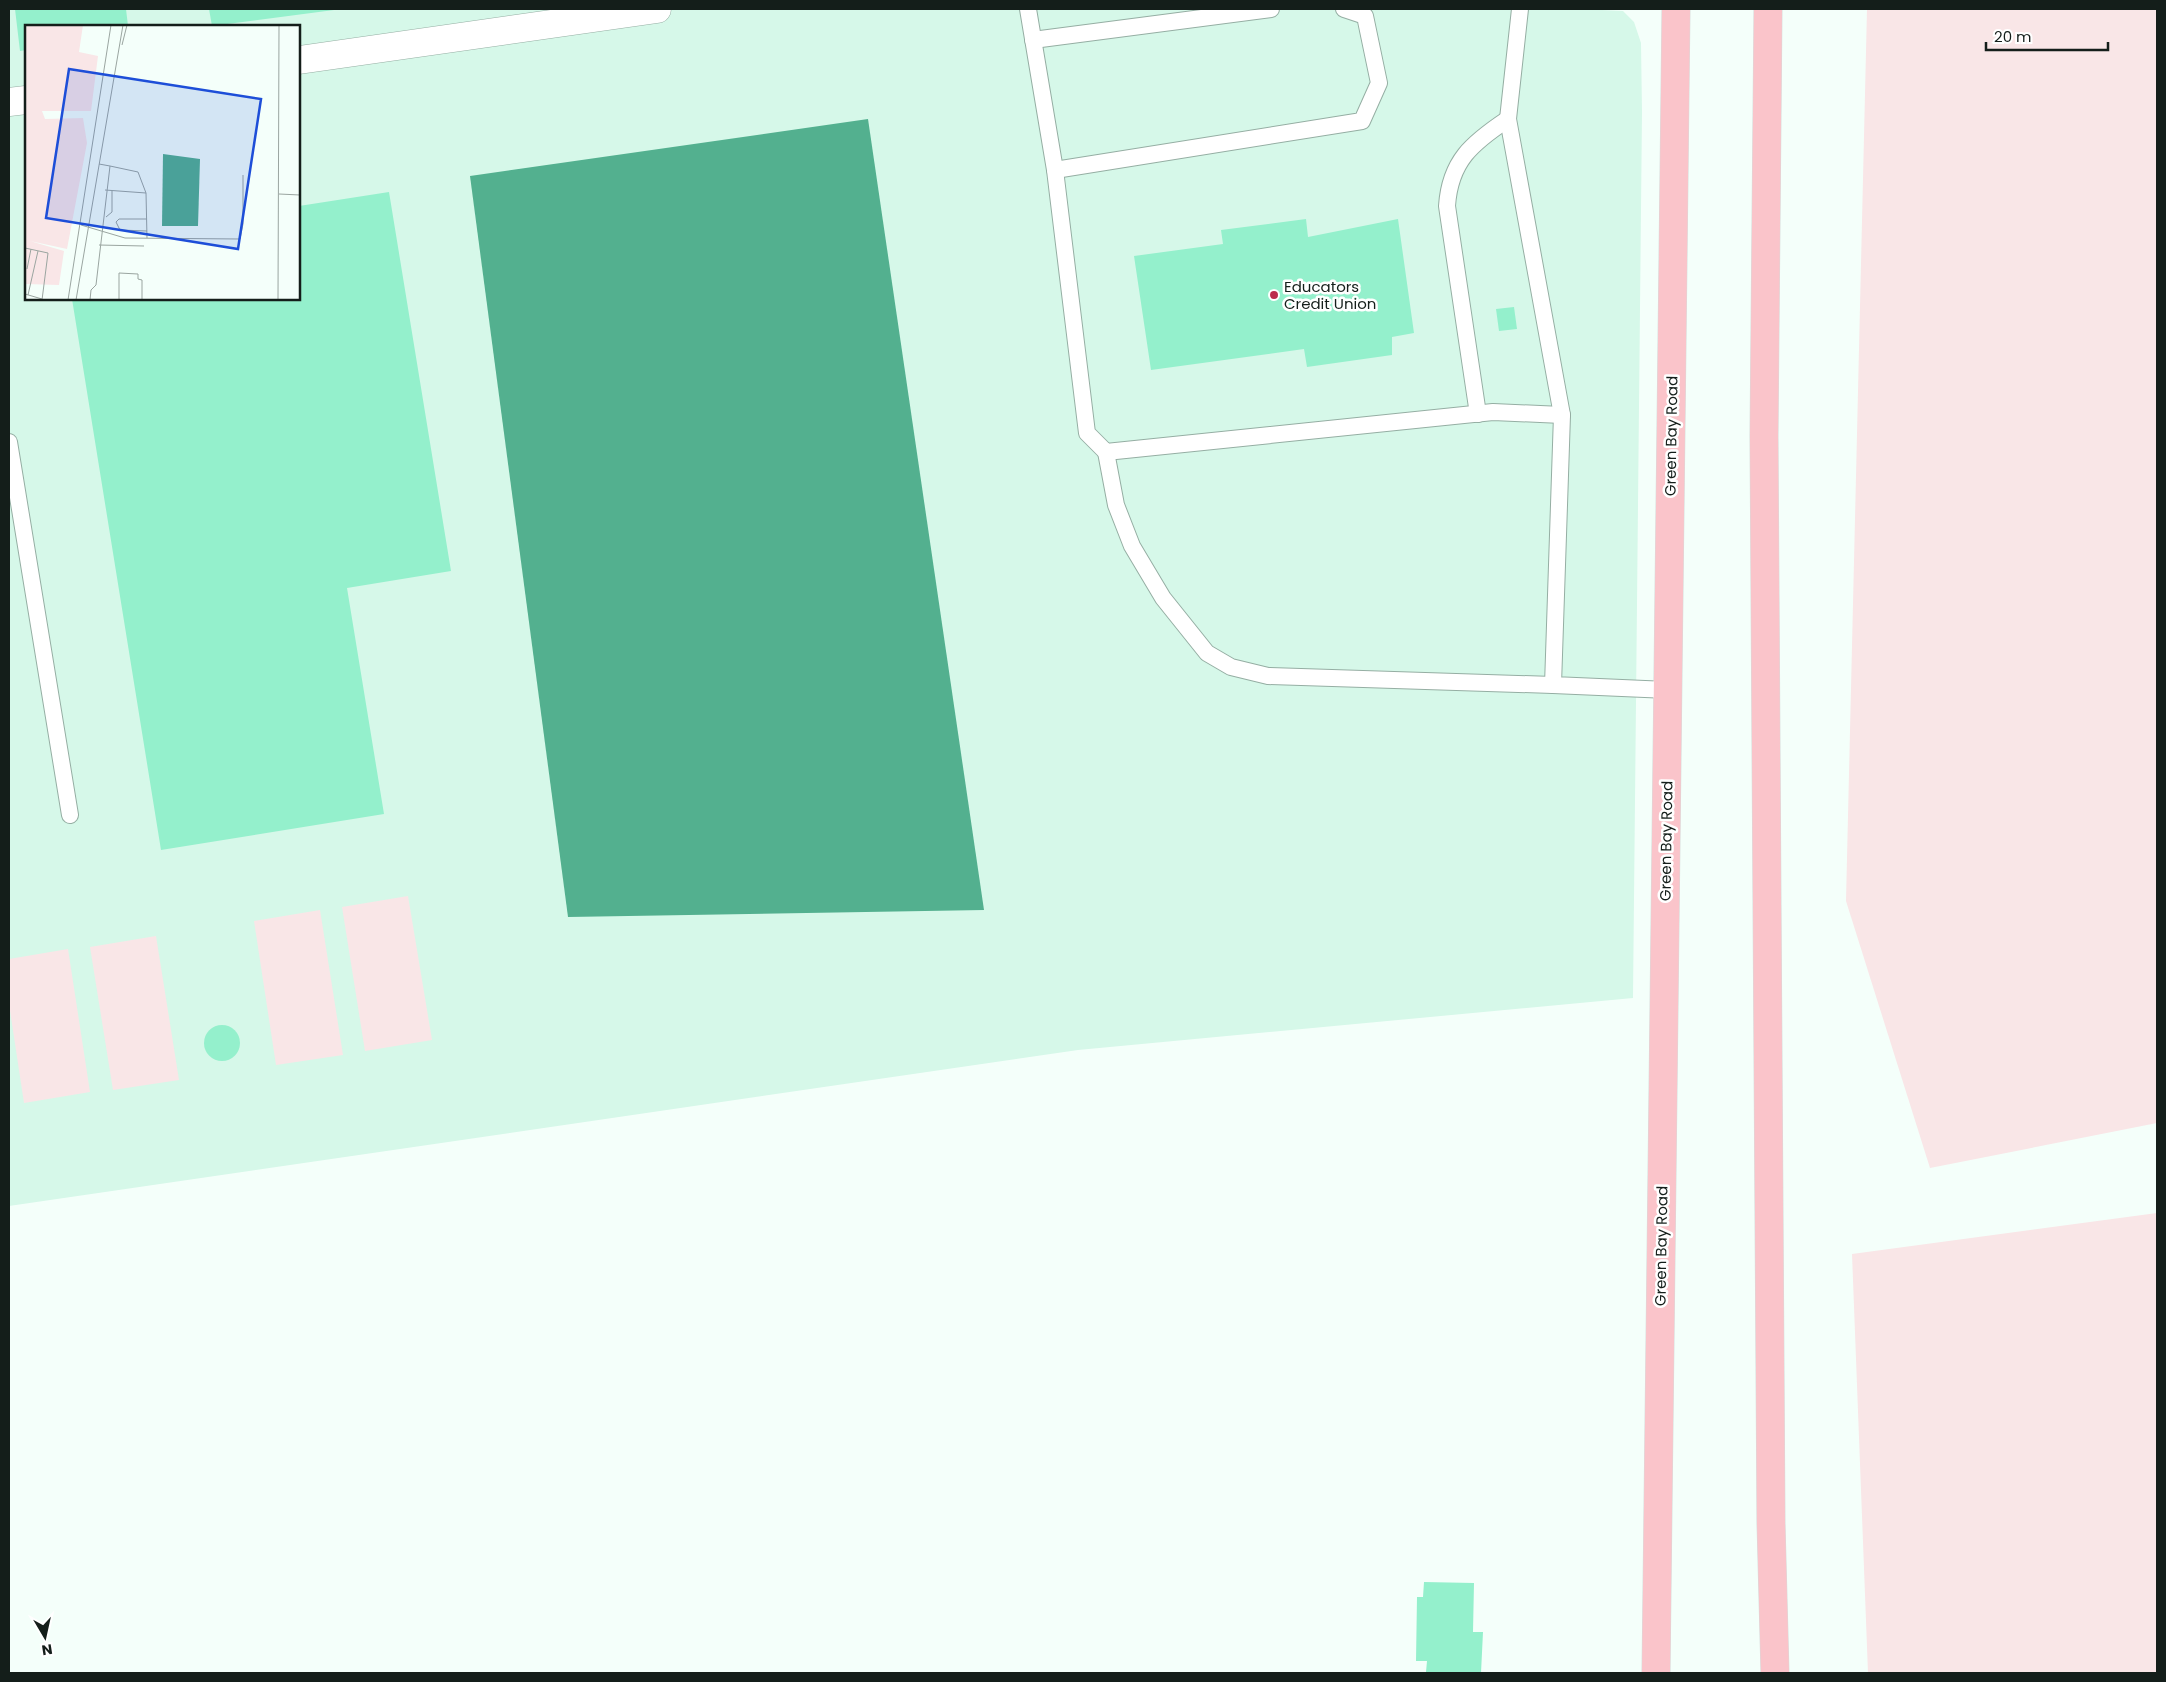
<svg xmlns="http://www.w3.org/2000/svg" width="2166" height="1682" viewBox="0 0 2166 1682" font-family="Poppins,sans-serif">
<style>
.built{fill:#d6f8e9;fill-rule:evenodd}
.green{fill:#f9e6e7}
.water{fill:#53b08f}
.building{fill:#94f0cc}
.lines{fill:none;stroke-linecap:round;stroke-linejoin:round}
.lane-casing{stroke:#95aea3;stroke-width:18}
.street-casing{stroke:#95aea3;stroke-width:29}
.primary-casing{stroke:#d9dbda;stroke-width:29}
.lane{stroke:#fff;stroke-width:16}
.street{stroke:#fff;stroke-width:28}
.primary{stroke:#fac4ca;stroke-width:28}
.poi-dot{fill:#bc2b4c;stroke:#fff;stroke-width:2}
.labels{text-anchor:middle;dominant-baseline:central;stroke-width:5;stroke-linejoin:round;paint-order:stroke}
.poi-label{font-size:15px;fill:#141e1a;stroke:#fff;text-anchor:start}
.street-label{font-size:15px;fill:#141e1a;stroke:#fff}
.inset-road{fill:none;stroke:#9aa5a0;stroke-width:1}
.view{fill:#1d4ed8;fill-opacity:0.15;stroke:#1d4ed8;stroke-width:2.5}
.inset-edge{fill:none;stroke:#141e1a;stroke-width:2.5}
</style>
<rect width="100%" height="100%" fill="#f4fffa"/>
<path class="built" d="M9,9H1581L1623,11L1634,22L1641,43L1642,112L1633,998L1078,1050L9,1206ZM26,26H299V299H26Z"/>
<g class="green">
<path d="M1867,9H2157V1123L1930,1168L1846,901Z"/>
<path d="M408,896L432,1040L365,1051L342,907Z"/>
<path d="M320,910L343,1055L276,1065L254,921Z"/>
<path d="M156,936L179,1080L113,1090L90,947Z"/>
<path d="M68,949L90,1092L24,1103L9,1004V959Z"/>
<path d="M2157,1213V1673H1868L1852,1254Z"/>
</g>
<path class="water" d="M868,119L984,910L568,917L470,176Z"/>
<g class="building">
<path d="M15,9H126L128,26H26V50L20,51Z"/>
<path d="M209,9H333L334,10L212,26Z"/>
<path d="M389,192L451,571L347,588L384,814L161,850L72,299H299V206Z"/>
<path d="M1306,219L1308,237L1398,219L1414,333L1392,337V355L1307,367L1304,349L1151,370L1134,256L1223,244L1221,230Z"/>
<path d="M1514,307L1517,329L1499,331L1496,309Z"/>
<circle cx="222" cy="1043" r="18"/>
<path d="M1424,1582L1474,1583L1473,1632H1483L1481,1673L1426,1672L1427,1661H1416L1417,1597H1423Z"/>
</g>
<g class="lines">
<defs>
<g id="lane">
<path d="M1028,9L1055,170L1087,433L1106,452L1493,412L1562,415"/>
<path d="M1520,9L1508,119L1562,415L1553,685L1668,690"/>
<path d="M1033,40L1271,9"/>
<path d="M1055,170L1362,121L1379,83L1365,16L1344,9"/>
<path d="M1478,414L1447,206C1450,161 1472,143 1508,119"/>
<path d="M9,442L70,815"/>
<path d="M1106,452L1116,505L1132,546L1163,598L1207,653L1231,667L1268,676L1553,685"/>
</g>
<g id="street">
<path d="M299,60L657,9"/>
<path d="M9,102L26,100"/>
</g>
<g id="primary">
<path d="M1768,9L1764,436L1771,1523L1775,1673"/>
<path d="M1656,1673L1676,9"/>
</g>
</defs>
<use href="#lane" class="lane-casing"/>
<use href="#street" class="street-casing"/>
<use href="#primary" class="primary-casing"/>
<use href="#lane" class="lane"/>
<use href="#street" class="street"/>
<use href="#primary" class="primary"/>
</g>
<circle class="poi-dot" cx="1274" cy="295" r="5"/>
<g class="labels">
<g class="poi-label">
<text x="1284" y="286">Educators<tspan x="1284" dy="17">Credit Union</tspan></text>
</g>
<g class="street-label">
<text transform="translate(1671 436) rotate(-89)">Green Bay Road</text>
<text transform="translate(1666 841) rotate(-89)">Green Bay Road</text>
<text transform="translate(1661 1246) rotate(-89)">Green Bay Road</text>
</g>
</g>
<g transform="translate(25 25)">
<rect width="275" height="275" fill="#f4fffa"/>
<path d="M0,0H58L54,27L73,31L66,86H17L20,94L58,93L62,118L42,224L5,216L39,226L34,260L0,259Z" fill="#f9e6e7"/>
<path d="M138,129L175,134L173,201H137Z" fill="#53b08f"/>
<path class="inset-road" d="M97,20L102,0M85,141L113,147L121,168M80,165L121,168L122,213M254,169L275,170M81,192L87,187V166M122,194H94L91,197L95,205L122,206M56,200L100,213L215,214L218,199V150M74,220L119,221M0,223L23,228L17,275M2,244L6,224M0,269L17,274M3,270L13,226M43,275L86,0M51,275L98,0M65,275L66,265L71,260L85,141L74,139M94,275V248L113,249V254L117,255V275M253,275L254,0"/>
<path class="view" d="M44,44L236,74L213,224L21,193Z"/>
<rect width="275" height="275" class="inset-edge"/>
</g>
<rect width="2166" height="1682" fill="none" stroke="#141e1a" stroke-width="20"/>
<g transform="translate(45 1637) rotate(171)" stroke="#ffffff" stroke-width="4" paint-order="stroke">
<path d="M0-4L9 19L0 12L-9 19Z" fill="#141e1a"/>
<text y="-8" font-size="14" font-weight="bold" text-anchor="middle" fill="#141e1a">N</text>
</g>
<path d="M1986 42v8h122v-8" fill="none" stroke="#141e1a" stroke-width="2.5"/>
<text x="1994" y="42" font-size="15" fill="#141e1a" stroke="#ffffff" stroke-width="4" paint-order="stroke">20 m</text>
</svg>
